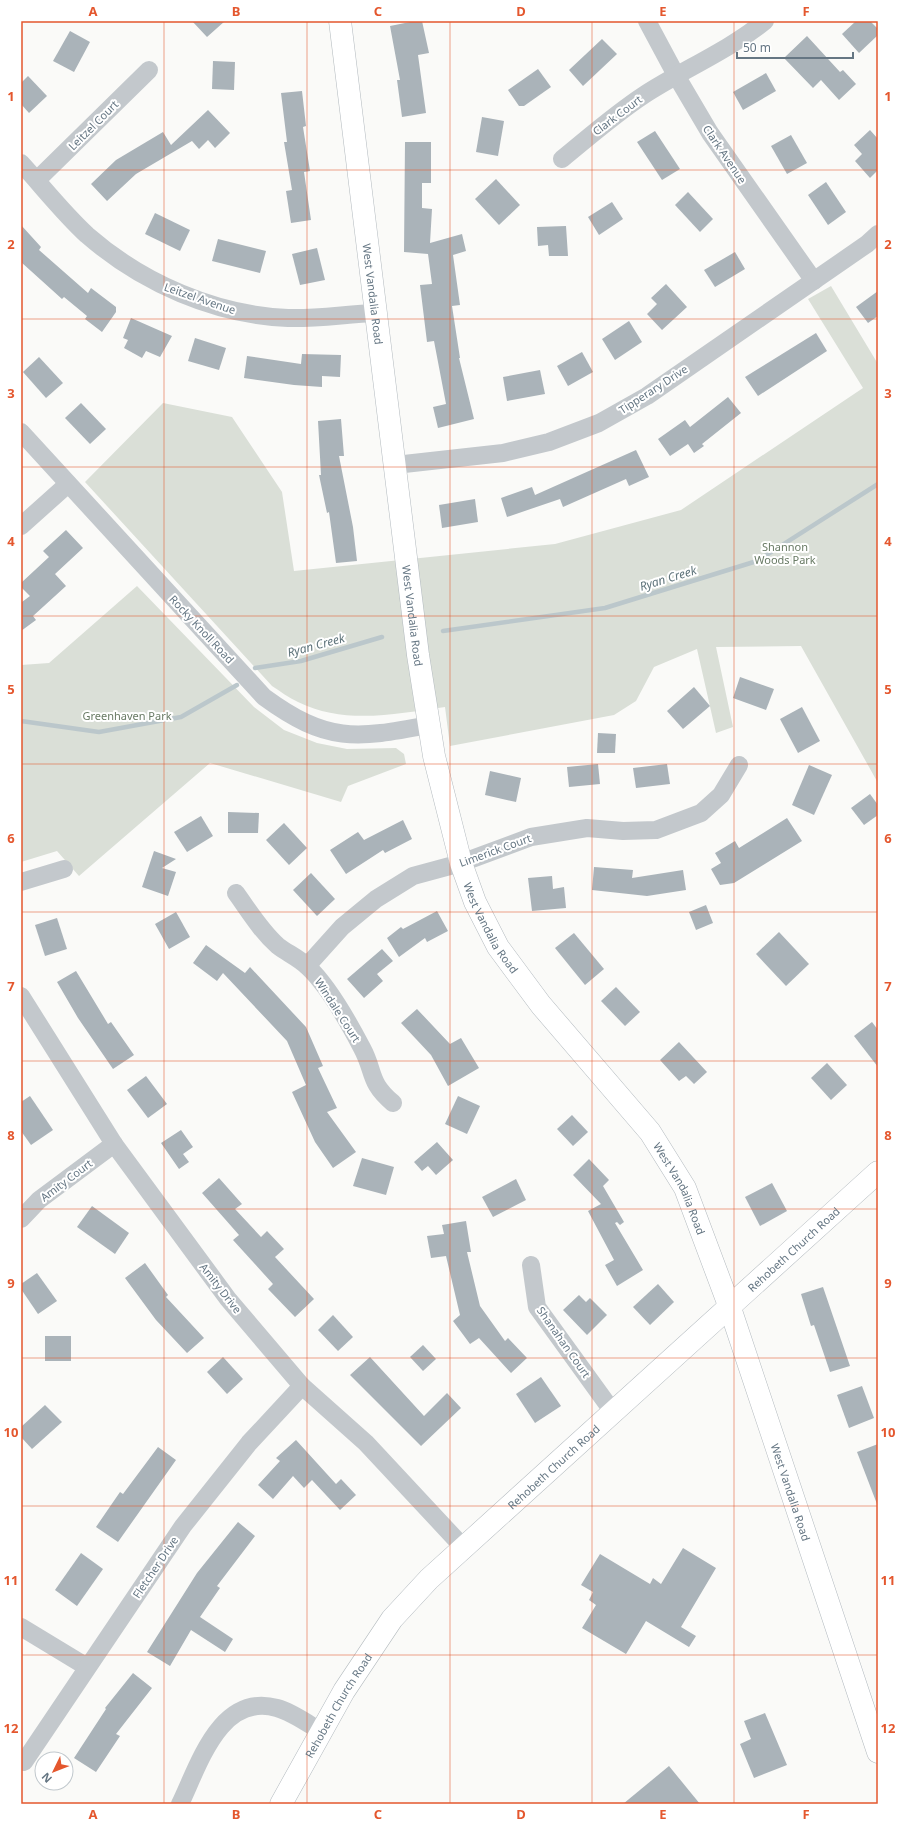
<svg xmlns="http://www.w3.org/2000/svg" width="899" height="1825" viewBox="0 0 899 1825" font-family="'Noto Sans',sans-serif">
<style>
.green{fill:#dadfd7}
.lines{fill:none;stroke-linecap:round;stroke-linejoin:round}
.stream{stroke:#bbc7cb;stroke-width:4.5}
.building{fill:#aab3b9}
.secondary-casing{stroke:#b3babf;stroke-width:23}
.street{stroke:#c3c8cc;stroke-width:18}
.secondary{stroke:#fff;stroke-width:22}
.grid{fill:none;stroke:#e4572e;stroke-width:1;stroke-opacity:0.55}
.labels{text-anchor:middle;dominant-baseline:central;stroke-width:4;stroke-linejoin:round;paint-order:stroke}
.street-label{font-size:11px;fill:#657683;stroke:#fff}
.park-label{font-size:11px;fill:#687a64;stroke:#fff}
.water-label{font-size:12px;font-style:italic;fill:#60757c;stroke:#fff}
.neatline{fill:none;stroke:#e4572e;stroke-width:1.5}
.grid-label{font-size:13px;text-anchor:middle;font-weight:bold;fill:#e4572e}
</style>
<rect width="100%" height="100%" fill="#fafaf8"/>
<g class="green">
<path d="M831,286L878,364V783L801,646L716,647L733,727L716,733L697,649L654,667L636,701L614,715L450,746L445,707C396,714 344,725 298,702C289,698 280,691 272,686L85,482L163,403L232,417L282,492L294,571L555,544L681,510L863,388L808,299Z"/>
<path d="M137,586L254,707L284,730L317,743L347,749L396,748L404,754L406,764L348,786L341,802L210,763L79,876L57,851L21,862V665L49,663Z"/>
</g>
<g class="lines">
<g class="stream">
<path d="M443,631L605,608L757,561L878,484"/>
<path d="M255,668L301,661L382,637"/>
<path d="M21,721L99,732L181,717L237,685"/>
</g>
</g>
<g class="building">
<path d="M192,21H225L207,37Z"/>
<path d="M415,21H422L429,53L418,55L426,113L402,117L397,80H400L390,26Z"/>
<path d="M856,21H870L878,29V35L859,53L842,34Z"/>
<path d="M70,31L90,42L74,72L53,61Z"/>
<path d="M807,36L840,72L843,70L856,84L839,100L821,80L813,88L784,58Z"/>
<path d="M602,39L617,54L583,86L569,70Z"/>
<path d="M213,61L235,62L234,90L212,89Z"/>
<path d="M538,69L551,87L524,106H519L508,90Z"/>
<path d="M766,73L776,91L743,110L733,92Z"/>
<path d="M28,76L47,96L29,113L21,104V83Z"/>
<path d="M302,91L306,126L303,127L310,171L304,172L311,220L291,223L286,191L292,190L284,142H287L281,93Z"/>
<path d="M208,110L230,133L215,148L208,140L199,149L192,141L136,174L107,201L91,184L116,160L163,132L171,145Z"/>
<path d="M482,117L504,121L498,156L476,152Z"/>
<path d="M870,130L878,139V170L870,178L855,161L862,154L854,145Z"/>
<path d="M655,131L680,169L662,180L637,142Z"/>
<path d="M791,135L807,163L787,174L771,146Z"/>
<path d="M405,142H431V183H422V208L432,209L430,243L462,234L466,251L453,255L460,305L452,306L460,358H459L474,419L438,428L433,407L446,404L434,341L427,342L420,285L432,284L428,254L404,252Z"/>
<path d="M496,179L520,205L499,225L475,199Z"/>
<path d="M826,182L846,212L828,225L808,195Z"/>
<path d="M688,192L713,219L700,232L675,205Z"/>
<path d="M612,202L623,219L599,235L588,217Z"/>
<path d="M155,213L190,230L180,251L145,234Z"/>
<path d="M21,225L41,247L39,250L88,293L91,288L116,307V312L102,332L85,319L87,316L64,297L62,299L21,262Z"/>
<path d="M566,226L568,256H549L548,245L538,246L537,227Z"/>
<path d="M218,239L266,251L260,273L212,261Z"/>
<path d="M317,248L325,280L300,285L292,254Z"/>
<path d="M735,252L745,269L715,287L704,270Z"/>
<path d="M666,284L687,307L662,330L647,314L657,304L651,298Z"/>
<path d="M878,291V316L868,323L856,307Z"/>
<path d="M131,318L172,336L160,357L146,351L142,358L124,348L128,340L123,338Z"/>
<path d="M629,321L642,342L615,360L602,339Z"/>
<path d="M816,333L827,351L758,396L745,377Z"/>
<path d="M195,338L226,348L219,370L188,361Z"/>
<path d="M582,352L593,372L568,386L557,366Z"/>
<path d="M302,354L341,355L340,377L322,376V387L294,385L244,378L247,356L301,364Z"/>
<path d="M39,357L63,383L46,398L23,372Z"/>
<path d="M540,370L545,394L507,401L503,377Z"/>
<path d="M728,397L741,413L702,444L704,446L694,453L688,444L670,456L658,439L685,420L690,427Z"/>
<path d="M81,403L106,429L90,444L65,418Z"/>
<path d="M341,419L344,456H339L353,527L357,561L336,563L329,512L327,513L319,475H321L318,421Z"/>
<path d="M636,450L649,477L629,486L626,479L563,507L560,499L507,517L501,498L532,487L535,495Z"/>
<path d="M475,499L478,522L442,528L439,505Z"/>
<path d="M66,530L83,548L55,574L66,586L33,616L36,620L21,631V600L22,602L30,596L21,587V583L49,557L43,551Z"/>
<path d="M740,677L774,689L766,710L733,698Z"/>
<path d="M694,687L710,706L683,729L667,711Z"/>
<path d="M802,707L820,741L798,753L780,719Z"/>
<path d="M598,733L616,734L615,753H597Z"/>
<path d="M598,764L600,784L569,787L567,767Z"/>
<path d="M667,764L670,784L636,788L633,768Z"/>
<path d="M809,765L832,775L814,815L792,805Z"/>
<path d="M490,771L521,778L516,802L485,795Z"/>
<path d="M870,794L878,805V815L864,825L851,808Z"/>
<path d="M228,812L259,813L258,833H228Z"/>
<path d="M201,816L213,836L187,852L174,832Z"/>
<path d="M787,818L802,841L734,883L720,885L711,869L721,863L715,853L735,841L739,848Z"/>
<path d="M403,820L412,839L385,853L383,850L346,874L330,850L358,832L364,840Z"/>
<path d="M284,823L307,848L289,865L266,840Z"/>
<path d="M154,851L176,859L162,868L176,872L168,896L142,887Z"/>
<path d="M594,867L633,870L632,878L683,870L686,890L647,896L592,890Z"/>
<path d="M311,873L335,899L317,916L293,890Z"/>
<path d="M552,876L553,889L564,887L566,908L532,911L528,878Z"/>
<path d="M706,905L713,923L696,930L689,912Z"/>
<path d="M437,911L448,931L427,942L425,938L399,957L387,938L401,927L403,929Z"/>
<path d="M176,912L190,937L169,949L155,924Z"/>
<path d="M57,918L67,949L45,956L35,925Z"/>
<path d="M779,932L809,964L786,986L756,954Z"/>
<path d="M574,933L604,969L585,985L555,948Z"/>
<path d="M206,945L245,973L250,967L306,1027L323,1066L318,1068L337,1108L327,1112L356,1152L333,1168L315,1142L292,1092L306,1085L287,1041L223,973L217,981L193,963Z"/>
<path d="M382,949L393,961L377,974L383,981L364,998L347,979Z"/>
<path d="M76,971L108,1024L111,1022L134,1055L113,1069L78,1018L57,982Z"/>
<path d="M616,987L640,1012L625,1026L601,1001Z"/>
<path d="M417,1009L450,1044L461,1038L479,1068L448,1086L431,1055L401,1023Z"/>
<path d="M872,1022L878,1030V1067L854,1036Z"/>
<path d="M679,1042L707,1072L694,1084L686,1076L679,1081L660,1060Z"/>
<path d="M827,1063L847,1085L831,1100L811,1078Z"/>
<path d="M146,1076L167,1104L148,1118L127,1090Z"/>
<path d="M30,1096L53,1130L31,1145L21,1131V1102Z"/>
<path d="M458,1096L480,1106L467,1134L445,1124Z"/>
<path d="M572,1115L588,1132L573,1146L557,1129Z"/>
<path d="M181,1130L193,1147L183,1154L189,1162L179,1169L161,1143Z"/>
<path d="M437,1142L453,1160L436,1175L428,1166L422,1171L414,1162Z"/>
<path d="M362,1158L394,1167L386,1195L353,1186Z"/>
<path d="M589,1159L609,1180L603,1186L624,1222L620,1225L617,1222L615,1223L643,1270L617,1286L605,1265L614,1260L588,1211L601,1204L573,1175Z"/>
<path d="M219,1178L242,1204L235,1209L261,1237L267,1231L284,1249L275,1257L314,1299L295,1317L268,1289L273,1284L233,1240L239,1235L202,1193Z"/>
<path d="M516,1179L526,1200L493,1217L482,1197Z"/>
<path d="M772,1183L787,1211L760,1226L745,1197Z"/>
<path d="M92,1206L129,1233L115,1254L77,1227Z"/>
<path d="M466,1221L471,1252H467L480,1306L505,1341L508,1338L527,1358L511,1373L479,1338L470,1344L453,1321L460,1315L446,1256L431,1258L427,1236L444,1234L442,1225Z"/>
<path d="M145,1263L168,1295L166,1297L204,1338L187,1353L156,1320L125,1278Z"/>
<path d="M37,1273L57,1301L38,1314L21,1289V1284Z"/>
<path d="M658,1284L674,1302L650,1325L633,1307Z"/>
<path d="M823,1287L850,1366L830,1372L814,1325L811,1326L801,1294Z"/>
<path d="M579,1295L586,1302L590,1298L607,1315L587,1335L563,1310Z"/>
<path d="M333,1315L353,1337L338,1351L318,1330Z"/>
<rect x="45" y="1336" width="26" height="25"/>
<path d="M423,1345L436,1359L423,1371L410,1357Z"/>
<path d="M223,1357L243,1379L227,1394L207,1372Z"/>
<path d="M370,1357L424,1416L447,1393L461,1408L421,1446L350,1375Z"/>
<path d="M541,1377L561,1406L535,1423L516,1394Z"/>
<path d="M862,1386L874,1418L849,1428L837,1395Z"/>
<path d="M45,1405L62,1422L32,1449L21,1437V1427Z"/>
<path d="M296,1440L336,1484L341,1479L356,1495L340,1510L312,1480L304,1488L293,1476L273,1499L258,1485L280,1461L276,1458Z"/>
<path d="M878,1444V1504H877L857,1452Z"/>
<path d="M158,1447L176,1460L118,1542L96,1527L120,1492L123,1494Z"/>
<path d="M238,1522L255,1536L217,1586L220,1588L200,1617L233,1639L225,1652L191,1630L170,1666L147,1652L197,1573Z"/>
<path d="M683,1548L716,1568L681,1627L696,1636L689,1647L646,1621L626,1654L582,1628L596,1605L589,1600L593,1592L581,1585L600,1554L650,1584L653,1578L661,1584Z"/>
<path d="M81,1553L103,1569L77,1606L55,1590Z"/>
<path d="M133,1673L152,1688L116,1734L120,1736L96,1772L74,1758L106,1709L105,1708Z"/>
<path d="M765,1713L787,1765L754,1778L740,1744L751,1739L744,1721Z"/>
<path d="M669,1766L700,1804H623Z"/>
</g>
<g class="lines">
<defs>
<g id="secondary">
<path id="s1" d="M340,21L418,655L434,756L461,863L475,902L498,947L541,1005L650,1132L685,1188L730,1308L878,1752"/>
<path id="s2" d="M281,1804L344,1691L392,1619L429,1579L878,1172"/>
</g>
</defs>
<use href="#secondary" class="secondary-casing"/>
<g class="street">
<path d="M647,21L677,77L710,133L814,281"/>
<path d="M562,159C589,137 615,114 644,95C684,69 728,51 765,21"/>
<path d="M21,163C42,186 64,214 87,235C142,283 215,315 288,318C317,319 347,314 376,313"/>
<path d="M37,180L149,70"/>
<path d="M21,432L264,697C327,743 355,739 429,725"/>
<path d="M395,465L503,453L549,442L599,423L647,396L867,244L878,234"/>
<path d="M21,526L68,484"/>
<path d="M21,882L64,869"/>
<path d="M236,893C249,911 261,931 278,946C287,953 299,958 308,967C328,986 349,1023 362,1048C375,1072 368,1082 393,1103"/>
<path d="M307,966L342,927L376,899L413,876L461,863L531,837L587,828L623,831L656,830L701,813L721,795L739,765"/>
<path d="M21,996L114,1144L228,1299L302,1386L366,1443L463,1547"/>
<path d="M21,1219L39,1200L114,1144"/>
<path d="M531,1265L537,1307L613,1412"/>
<path d="M21,1627L87,1667"/>
<path d="M24,1762L183,1526L249,1443L302,1386"/>
<path d="M180,1804C199,1765 220,1692 277,1708C292,1712 307,1723 320,1731"/>
</g>
<use href="#secondary" class="secondary"/>
</g>
<path class="grid" d="M164,21V1804M307,21V1804M450,21V1804M592,21V1804M734,21V1804M21,170H878M21,319H878M21,467H878M21,616H878M21,764H878M21,912H878M21,1061H878M21,1209H878M21,1358H878M21,1506H878M21,1655H878"/>
<g class="labels">
<g class="street-label">
<text transform="translate(617 115) rotate(-37)">Clark Court</text>
<text transform="translate(93 125) rotate(-45)">Leitzel Court</text>
<text transform="translate(725 154) rotate(56)">Clark Avenue</text>
<text stroke="none"><textPath href="#s1" startOffset="275">West Vandalia Road</textPath></text>
<text transform="translate(200 298) rotate(19)">Leitzel Avenue</text>
<text transform="translate(653 389) rotate(-33)">Tipperary Drive</text>
<text stroke="none"><textPath href="#s1" startOffset="599">West Vandalia Road</textPath></text>
<text transform="translate(202 629) rotate(47)">Rocky Knoll Road</text>
<text transform="translate(495 850) rotate(-20)">Limerick Court</text>
<text stroke="none"><textPath href="#s1" startOffset="923">West Vandalia Road</textPath></text>
<text transform="translate(338 1010) rotate(57)">Windale Court</text>
<text transform="translate(66 1180) rotate(-37)">Amity Court</text>
<text stroke="none"><textPath href="#s1" startOffset="1247">West Vandalia Road</textPath></text>
<text stroke="none"><textPath href="#s2" startOffset="762">Rehobeth Church Road</textPath></text>
<text transform="translate(221 1288) rotate(52)">Amity Drive</text>
<text transform="translate(564 1342) rotate(55)">Shanahan Court</text>
<text stroke="none"><textPath href="#s2" startOffset="438">Rehobeth Church Road</textPath></text>
<text stroke="none"><textPath href="#s1" startOffset="1571">West Vandalia Road</textPath></text>
<text transform="translate(155 1567) rotate(-56)">Fletcher Drive</text>
<text stroke="none"><textPath href="#s2" startOffset="114">Rehobeth Church Road</textPath></text>
</g>
<g class="park-label">
<text x="785" y="546">Shannon<tspan x="785" dy="13">Woods Park</tspan></text>
<text x="127" y="715">Greenhaven Park</text>
</g>
<g class="water-label">
<text transform="translate(668 578) rotate(-17)">Ryan Creek</text>
<text transform="translate(316 645) rotate(-15)">Ryan Creek</text>
</g>
</g>
<rect width="899" height="1825" fill="none" stroke="#ffffff" stroke-width="44"/>
<g transform="translate(54 1771) rotate(227)"><circle r="19" fill="#ffffff" stroke="#c1c8cd"/>
<path d="M0-3L7 15L0 10L-7 15Z" fill="#e4572e"/>
<text y="-6" font-size="11" font-weight="bold" text-anchor="middle" fill="#657683">N</text>
</g>
<path d="M737 52v6h116v-6" fill="none" stroke="#657683" stroke-width="2"/>
<text x="743" y="52" font-size="12" fill="#657683" stroke="#ffffff" stroke-width="3" paint-order="stroke">50 m</text>
<rect x="22" y="22" width="855" height="1781" class="neatline"/>
<g class="grid-label">
<text x="93" y="16">A</text>
<text x="236" y="16">B</text>
<text x="378" y="16">C</text>
<text x="521" y="16">D</text>
<text x="663" y="16">E</text>
<text x="806" y="16">F</text>
<text x="11" y="101">1</text>
<text x="888" y="101">1</text>
<text x="11" y="249">2</text>
<text x="888" y="249">2</text>
<text x="11" y="398">3</text>
<text x="888" y="398">3</text>
<text x="11" y="546">4</text>
<text x="888" y="546">4</text>
<text x="11" y="694">5</text>
<text x="888" y="694">5</text>
<text x="11" y="843">6</text>
<text x="888" y="843">6</text>
<text x="11" y="991">7</text>
<text x="888" y="991">7</text>
<text x="11" y="1140">8</text>
<text x="888" y="1140">8</text>
<text x="11" y="1288">9</text>
<text x="888" y="1288">9</text>
<text x="11" y="1437">10</text>
<text x="888" y="1437">10</text>
<text x="11" y="1585">11</text>
<text x="888" y="1585">11</text>
<text x="11" y="1733">12</text>
<text x="888" y="1733">12</text>
<text x="93" y="1819">A</text>
<text x="236" y="1819">B</text>
<text x="378" y="1819">C</text>
<text x="521" y="1819">D</text>
<text x="663" y="1819">E</text>
<text x="806" y="1819">F</text>
</g>
</svg>
